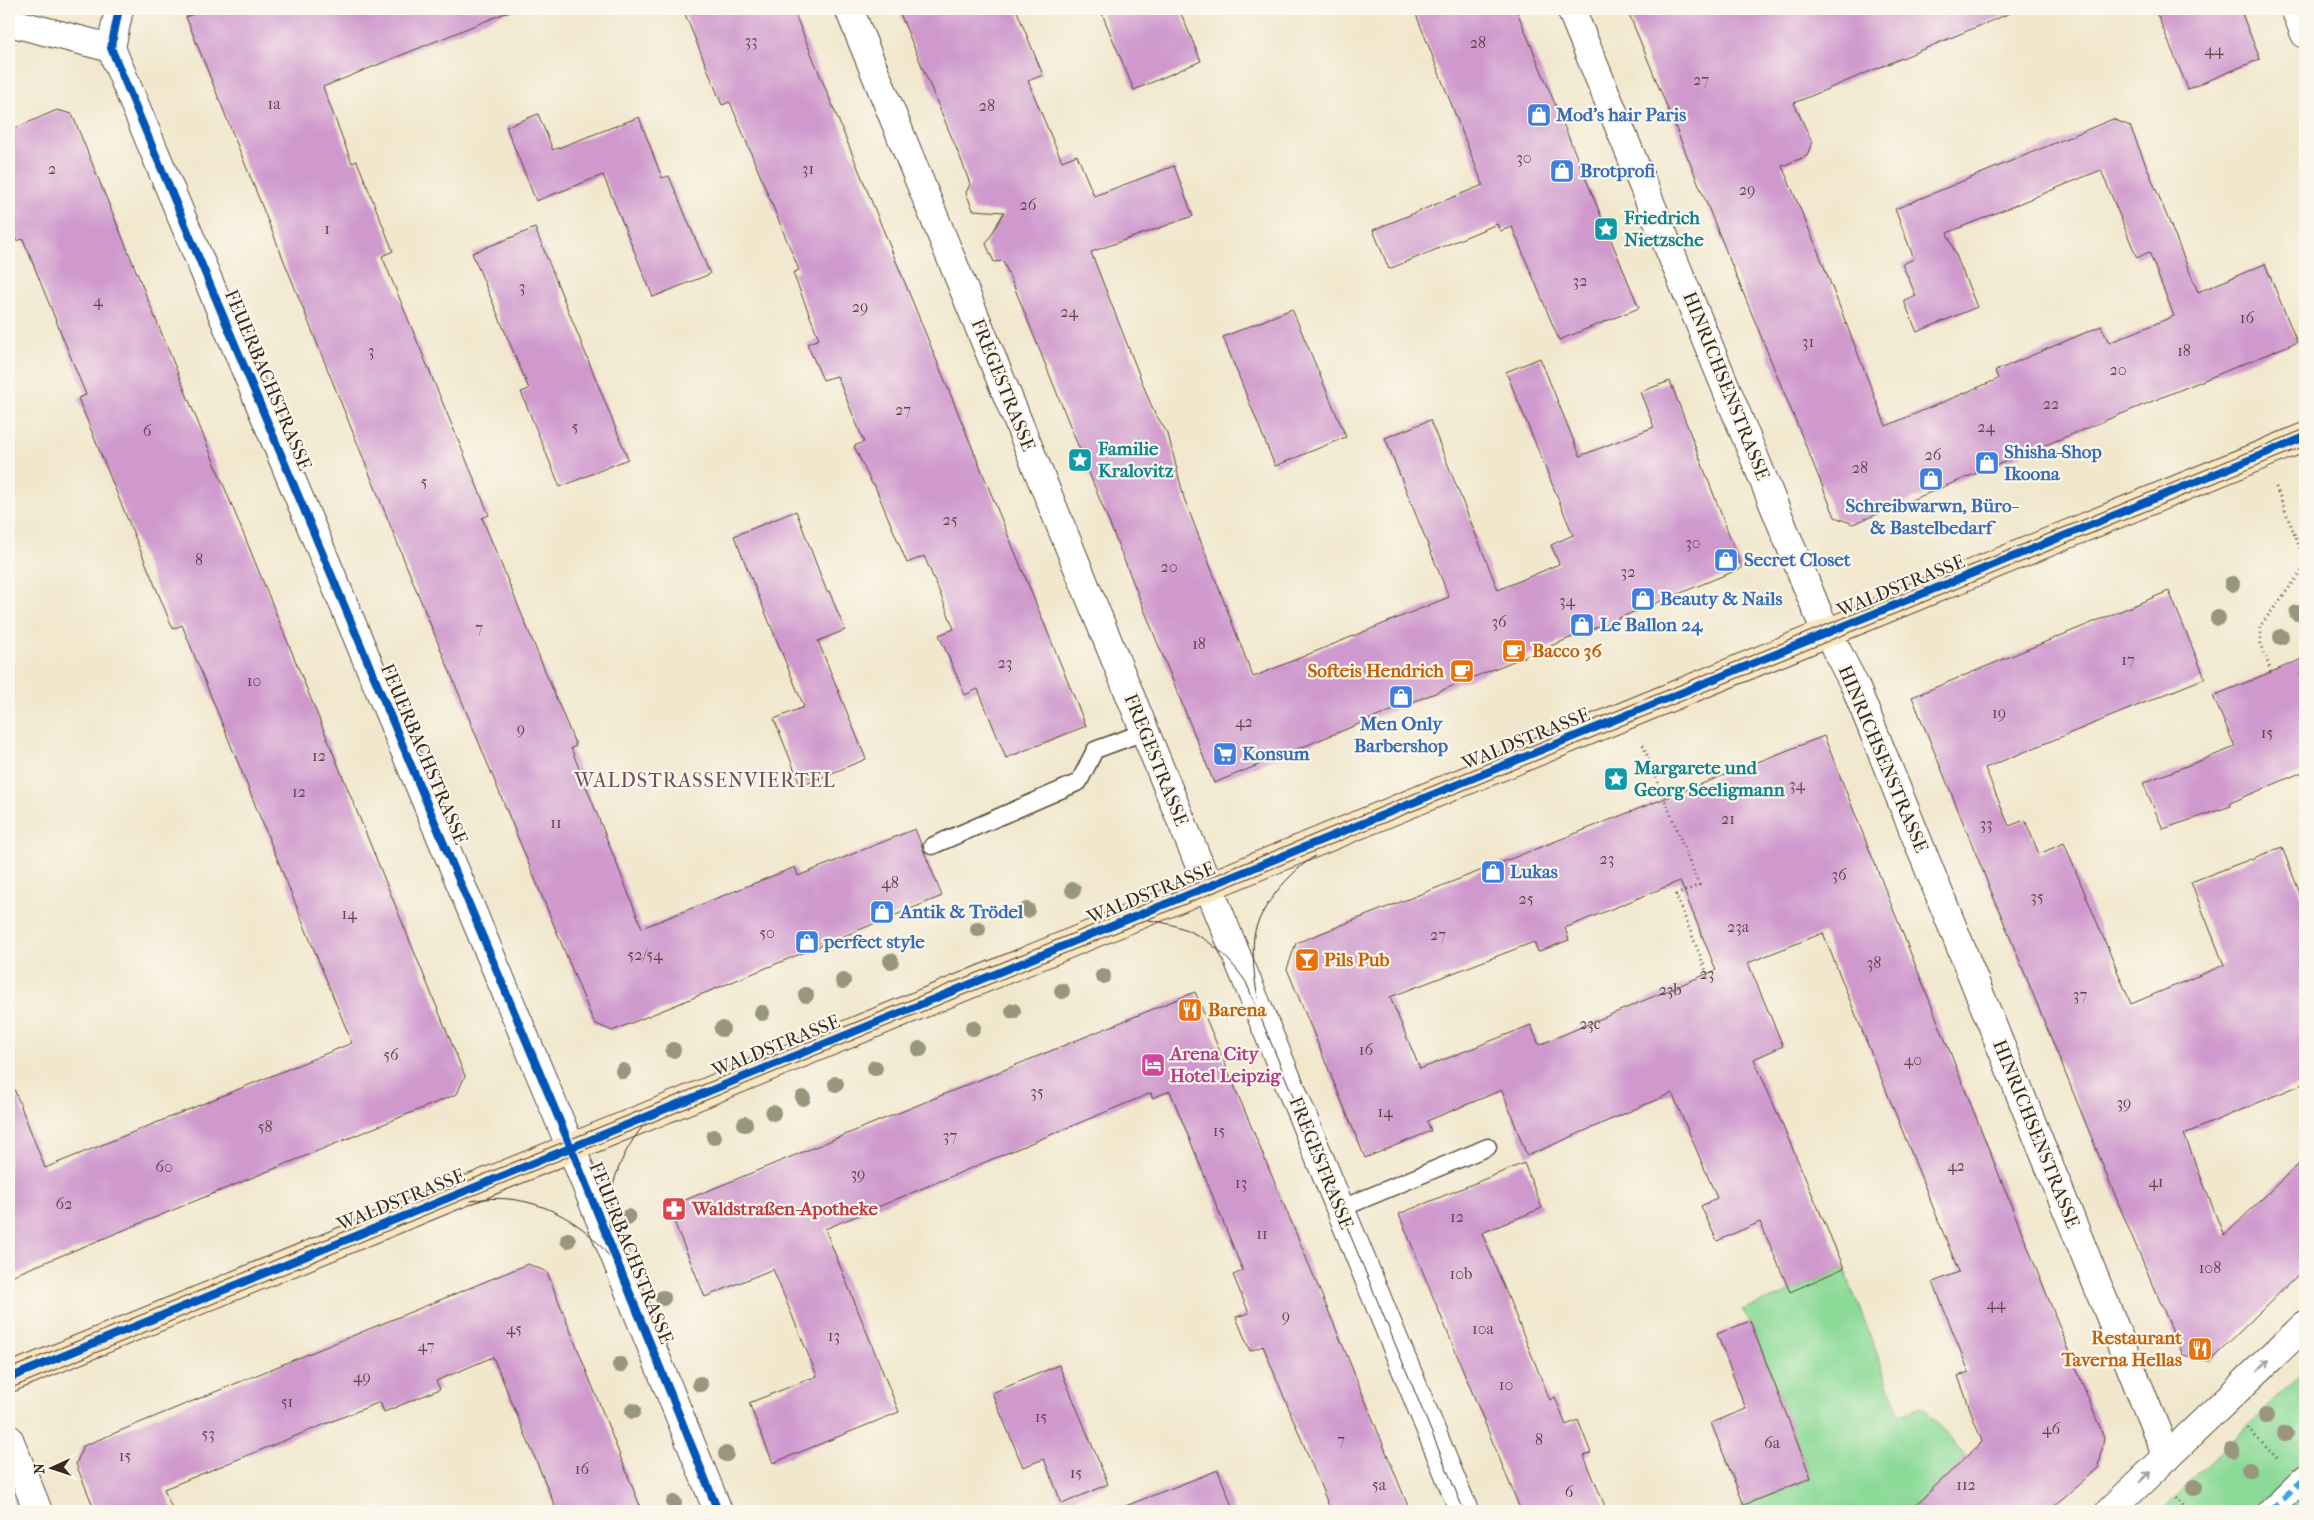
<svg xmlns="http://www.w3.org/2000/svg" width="2314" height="1520" viewBox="0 0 2314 1520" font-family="'IM FELL French Canon',serif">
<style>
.green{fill:#8cda98;stroke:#64825b}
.building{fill:#cf99cd;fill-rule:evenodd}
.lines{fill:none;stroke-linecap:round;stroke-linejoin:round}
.service-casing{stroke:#564638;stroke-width:19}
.pedestrian-casing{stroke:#564638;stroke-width:26}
.minor-casing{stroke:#564638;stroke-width:30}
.secondary-casing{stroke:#564638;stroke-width:30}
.path{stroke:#564638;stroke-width:3;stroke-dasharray:1 4;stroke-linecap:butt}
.service{stroke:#fff;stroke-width:16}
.pedestrian{stroke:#fff;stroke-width:24}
.minor{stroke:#fff;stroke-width:28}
.secondary{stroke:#f9e7c3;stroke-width:28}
.tram{stroke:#3b2a1e;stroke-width:1}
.quiet{stroke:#3fa3ea;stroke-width:6;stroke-dasharray:12 6;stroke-linecap:butt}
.cycleway-casing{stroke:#fbf7ec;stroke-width:11}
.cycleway{stroke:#0057b8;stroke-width:8}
.tree{fill:#98977d}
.oneway{stroke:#a79f9a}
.labels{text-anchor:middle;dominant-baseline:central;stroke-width:4.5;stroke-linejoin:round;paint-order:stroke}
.number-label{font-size:16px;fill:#60464a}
.shop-label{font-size:19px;font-weight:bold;fill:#366cbe;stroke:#fbf7ec;text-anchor:start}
.culture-label{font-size:19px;font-weight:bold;fill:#0d838f;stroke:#fbf7ec;text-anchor:start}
.street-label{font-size:19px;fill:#3b2a1e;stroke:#fbf7ec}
.food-label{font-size:19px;font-weight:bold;fill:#c56008;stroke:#fbf7ec;text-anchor:start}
.hotel-label{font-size:19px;font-weight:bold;fill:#b23c85;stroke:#fbf7ec;text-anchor:start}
.health-label{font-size:19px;font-weight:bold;fill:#be3a42;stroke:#fbf7ec;text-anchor:start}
.neighbourhood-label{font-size:20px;letter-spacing:1px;fill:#6f515b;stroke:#fbf7ec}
</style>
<rect width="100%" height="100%" fill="#fbf7ec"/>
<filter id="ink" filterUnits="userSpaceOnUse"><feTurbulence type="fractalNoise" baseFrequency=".02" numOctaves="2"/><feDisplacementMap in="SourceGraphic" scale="10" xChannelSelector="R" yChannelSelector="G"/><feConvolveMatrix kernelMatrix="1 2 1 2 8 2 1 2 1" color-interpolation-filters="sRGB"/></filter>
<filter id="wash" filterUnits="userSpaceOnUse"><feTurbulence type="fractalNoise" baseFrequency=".0096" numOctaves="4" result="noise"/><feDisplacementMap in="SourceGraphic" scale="20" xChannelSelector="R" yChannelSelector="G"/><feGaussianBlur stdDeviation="1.12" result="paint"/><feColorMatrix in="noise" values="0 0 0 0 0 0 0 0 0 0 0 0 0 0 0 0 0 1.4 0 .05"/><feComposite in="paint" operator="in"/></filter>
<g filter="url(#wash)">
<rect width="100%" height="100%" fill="#f1e7cd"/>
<g class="green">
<path d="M1844,1268L1900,1415L1922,1407L1967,1457L1909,1511H1742L1740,1507L1811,1478L1750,1321L1742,1310L1790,1292Z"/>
<path d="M2305,1370V1511H2160Z"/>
</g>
<g id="blocks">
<g class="building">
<path d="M206,9H515L323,87L352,163L357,161L393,251L382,256L489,515L482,518L576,746L571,748L642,928L795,867L798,876L915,829L942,896L612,1031L594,1023L411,577L186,17Z"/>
<path d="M683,9H793L1086,726L1006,758L978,689L965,695L939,635L954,629L940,593L924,556L907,563L874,484H872L854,446L864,442L837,376L823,380L807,344L819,339L793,273L799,270L730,102L722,105Z"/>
<path d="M898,9H1016L1043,75L1028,81L1047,127L1062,161L1077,155L1094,196L1174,166L1193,216L1091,252L1153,410L1168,434L1184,498L1253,677L1449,597L1385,438L1430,420L1498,590L1559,564L1551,545L1573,535L1506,372L1540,358L1580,456L1654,427L1640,392L1670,381L1742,568L1214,783L1013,284L1003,261L994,262L986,244L1004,212L973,210L966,193L970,184L962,162Z"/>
<path d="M1100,9H1179L1201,61L1134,90Z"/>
<path d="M1414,9H1516L1639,308L1559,340L1512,227L1500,231L1497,224L1389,269L1373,230L1483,185Z"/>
<path d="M1627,9H2020L1794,103L1812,142L1807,156L1782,166L1816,246L1886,426L1998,379L1995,371L2101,326L2109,343L2174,316L2149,252L2137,258L2101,170L1947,233L1977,307L1917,332L1904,301L1916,296L1902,264L1914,259L1895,209L2113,119L2130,126L2198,292L2265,264L2297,342L1853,524L1835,517Z"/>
<path d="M2155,9H2240L2260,59L2188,89Z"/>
<path d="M57,110L72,114L465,1076L457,1094L9,1277V1081H11L45,1168L352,1043L182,625L173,629L120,501L78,398L86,395L23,239L16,241L9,223V131Z"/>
<path d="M538,114L553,150L639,117L662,178L669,176L710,274L653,297L603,175L536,201L506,127Z"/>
<path d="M535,228L628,459L560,487L521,392L529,389L472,253Z"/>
<path d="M1292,309L1346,437L1275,466L1223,337Z"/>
<path d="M796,511L827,592L829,591L845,630L818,641L866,759L801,786L774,719L804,707L734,536Z"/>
<path d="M2169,591L2205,678L1985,768L2009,826L2025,820L2039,854L2064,843L2131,1004L2224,965L2191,882L2282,847L2305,907V1083L2184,1134L2224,1236L2305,1157V1268L2210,1361L2183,1355L2128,1227L1912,697Z"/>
<path d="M2305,658V771L2230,803L2231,806L2163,829L2143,783L2235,747L2213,696Z"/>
<path d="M1824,736L2104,1438L2099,1467L2048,1511H1909L1982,1442L1958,1376L1969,1372L1933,1282L1959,1272L1823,933L1748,963L1783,1046L1754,1059L1844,1268L1790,1292L1760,1222L1717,1241L1701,1206L1717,1198L1672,1093L1527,1156L1502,1090L1427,1121L1431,1131L1365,1158L1287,969L1296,943ZM1680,881L1716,970L1539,1045L1531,1025L1420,1069L1390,997L1534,942L1538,952L1569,940L1565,928Z"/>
<path d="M1195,992L1348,1358L1410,1511H1331L1263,1346L1250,1351L1236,1317L1249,1313L1233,1275L1243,1271L1170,1091L1152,1098L1151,1093L825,1229L899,1412L773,1463L749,1403L817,1376L773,1269L705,1297L668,1207Z"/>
<path d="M1524,1163L1542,1208L1482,1233L1550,1400L1555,1397L1566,1425L1578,1420L1591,1453L1584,1456L1607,1511H1521L1399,1214Z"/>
<path d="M528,1264L547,1272L642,1511H557L493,1357L436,1381L440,1389L384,1412L380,1402L164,1489L173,1511H95L76,1464L83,1446Z"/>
<path d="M1750,1321L1811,1478L1744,1505L1711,1423L1746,1409L1717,1334Z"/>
<path d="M1059,1365L1108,1484L1062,1504L1044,1459L1023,1467L992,1393Z"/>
<path d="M1218,1470L1234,1511H1119L1118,1509Z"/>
</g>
</g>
</g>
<g filter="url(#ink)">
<use href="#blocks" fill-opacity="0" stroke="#564638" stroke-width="1"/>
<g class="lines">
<defs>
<g id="service">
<path d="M932,846L1079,782L1095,750L1144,732"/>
<path d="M1340,1209L1488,1147"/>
</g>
<path id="pedestrian" d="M2270,1511L2305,1477"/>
<g id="minor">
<path d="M119,9L111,48L574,1155L718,1511"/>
<path d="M849,9L1464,1511"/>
<path d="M1571,9L1820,618L1855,686L2167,1457"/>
<path d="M2295,9L2305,34"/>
<path d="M9,22L111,48"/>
<path d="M9,1439L38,1511"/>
<path d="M2110,1511L2305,1325"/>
</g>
<path id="secondary" d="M9,1378L2305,437"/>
</defs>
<use href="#service" class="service-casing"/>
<use href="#pedestrian" class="pedestrian-casing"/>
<use href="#minor" class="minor-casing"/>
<use href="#secondary" class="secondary-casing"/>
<g class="path">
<path d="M2276,487L2305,561"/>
<path d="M2271,672L2261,643V625L2305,567"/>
<path d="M2300,674L2305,671"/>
<path d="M1643,745L1699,885L1676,895L1707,973"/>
<path d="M2248,1429L2277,1458"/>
<path d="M2176,1498L2190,1511"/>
</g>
<use href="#service" class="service"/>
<use href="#pedestrian" class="pedestrian"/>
<use href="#minor" class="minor"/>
<use href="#secondary" class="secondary"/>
<g class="tram">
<path d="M1148,920C1194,926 1220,945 1246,982L1464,1511"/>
<path d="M1258,998C1254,978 1252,956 1254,936C1258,908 1292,870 1315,856"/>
<path d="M668,1103C633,1127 609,1174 609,1217C610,1257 632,1299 647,1336C671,1394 694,1453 718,1511"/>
<path d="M471,1201C527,1189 588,1219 616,1267"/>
<path d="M9,1369L2305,429"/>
<path d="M9,1389L413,1220L2305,446"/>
</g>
<path class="quiet" d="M2270,1511L2305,1477"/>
<defs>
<g id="cycleway">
<path d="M119,9L111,48L574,1155L718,1511"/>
<path d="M9,1378L2305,437"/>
</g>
</defs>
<use href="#cycleway" class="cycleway-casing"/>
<use href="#cycleway" class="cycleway"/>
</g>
<g class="tree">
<circle cx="2232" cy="584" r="8"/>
<circle cx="2297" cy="613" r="8"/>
<circle cx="2218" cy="618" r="8"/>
<circle cx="2281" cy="637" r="8"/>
<circle cx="1073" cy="890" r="8"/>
<circle cx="1027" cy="910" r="8"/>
<circle cx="978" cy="929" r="8"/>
<circle cx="891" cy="961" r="8"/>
<circle cx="1103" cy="976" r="8"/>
<circle cx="843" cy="981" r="8"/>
<circle cx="1062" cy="991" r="8"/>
<circle cx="806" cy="995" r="8"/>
<circle cx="1013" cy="1011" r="8"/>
<circle cx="762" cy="1013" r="8"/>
<circle cx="973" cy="1028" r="8"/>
<circle cx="722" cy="1029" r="8"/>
<circle cx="920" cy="1049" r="8"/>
<circle cx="673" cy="1050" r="8"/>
<circle cx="875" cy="1068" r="8"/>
<circle cx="623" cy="1071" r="8"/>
<circle cx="836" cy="1084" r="8"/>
<circle cx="803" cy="1098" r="8"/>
<circle cx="773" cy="1113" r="8"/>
<circle cx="745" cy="1124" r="8"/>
<circle cx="714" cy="1137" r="8"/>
<circle cx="628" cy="1217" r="8"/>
<circle cx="568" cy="1240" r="8"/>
<circle cx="663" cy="1298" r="8"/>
<circle cx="620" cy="1365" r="8"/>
<circle cx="700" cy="1384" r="8"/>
<circle cx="633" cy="1411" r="8"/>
<circle cx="2266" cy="1416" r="8"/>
<circle cx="2285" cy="1434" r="8"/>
<circle cx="2232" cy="1450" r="8"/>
<circle cx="726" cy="1454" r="8"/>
<circle cx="2249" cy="1469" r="8"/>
<circle cx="2194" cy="1488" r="8"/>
<circle cx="674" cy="1503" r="8"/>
</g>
<defs><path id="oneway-shaft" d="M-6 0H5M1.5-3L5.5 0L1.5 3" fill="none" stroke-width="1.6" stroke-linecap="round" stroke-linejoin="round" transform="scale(1.25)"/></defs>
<g class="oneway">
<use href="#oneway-shaft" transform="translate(2263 1365) rotate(-44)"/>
<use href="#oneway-shaft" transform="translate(2145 1477) rotate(-44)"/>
</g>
</g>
<defs>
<symbol id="shop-square" viewBox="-11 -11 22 22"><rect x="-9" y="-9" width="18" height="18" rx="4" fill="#3f7fe0" stroke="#fbf7ec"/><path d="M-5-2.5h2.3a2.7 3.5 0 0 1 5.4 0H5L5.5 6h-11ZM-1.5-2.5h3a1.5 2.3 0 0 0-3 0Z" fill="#fff"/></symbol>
<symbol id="sight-square" viewBox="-11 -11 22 22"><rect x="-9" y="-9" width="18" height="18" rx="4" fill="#0f9aa8" stroke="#fbf7ec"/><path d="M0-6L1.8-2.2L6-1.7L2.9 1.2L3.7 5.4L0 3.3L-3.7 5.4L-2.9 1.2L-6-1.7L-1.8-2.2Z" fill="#fff"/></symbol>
<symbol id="cafe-square" viewBox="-11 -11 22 22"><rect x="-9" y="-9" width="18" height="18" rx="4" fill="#e8710a" stroke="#fbf7ec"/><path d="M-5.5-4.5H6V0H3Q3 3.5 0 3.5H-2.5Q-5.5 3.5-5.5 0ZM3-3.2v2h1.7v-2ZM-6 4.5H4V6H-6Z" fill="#fff"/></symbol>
<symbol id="supermarket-square" viewBox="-11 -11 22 22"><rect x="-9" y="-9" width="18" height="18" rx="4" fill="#3f7fe0" stroke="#fbf7ec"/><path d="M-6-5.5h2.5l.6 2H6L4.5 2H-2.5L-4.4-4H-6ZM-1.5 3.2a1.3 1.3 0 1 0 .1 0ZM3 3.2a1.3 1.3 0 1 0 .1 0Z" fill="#fff"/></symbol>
<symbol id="bar-square" viewBox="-11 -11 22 22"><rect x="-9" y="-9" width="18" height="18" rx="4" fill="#e8710a" stroke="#fbf7ec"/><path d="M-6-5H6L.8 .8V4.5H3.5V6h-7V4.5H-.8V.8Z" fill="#fff"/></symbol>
<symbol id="restaurant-square" viewBox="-11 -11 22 22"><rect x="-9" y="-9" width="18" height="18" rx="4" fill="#e8710a" stroke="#fbf7ec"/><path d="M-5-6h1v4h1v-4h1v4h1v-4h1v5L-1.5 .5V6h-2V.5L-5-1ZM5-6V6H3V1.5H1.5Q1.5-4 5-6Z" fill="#fff"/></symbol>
<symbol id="hotel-square" viewBox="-11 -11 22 22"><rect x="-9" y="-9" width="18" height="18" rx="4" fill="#d1479c" stroke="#fbf7ec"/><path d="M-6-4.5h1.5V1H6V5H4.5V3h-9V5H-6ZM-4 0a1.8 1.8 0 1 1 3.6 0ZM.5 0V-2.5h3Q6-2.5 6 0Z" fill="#fff"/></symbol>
<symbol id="pharmacy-square" viewBox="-11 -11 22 22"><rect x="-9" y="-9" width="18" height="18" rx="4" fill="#e0444e" stroke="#fbf7ec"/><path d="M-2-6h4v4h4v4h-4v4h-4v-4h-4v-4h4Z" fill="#fff"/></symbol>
</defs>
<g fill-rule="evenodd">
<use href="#shop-square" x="1525" y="101" width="28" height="28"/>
<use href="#shop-square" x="1548" y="157" width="28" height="28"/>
<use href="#sight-square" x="1592" y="215" width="28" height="28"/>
<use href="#sight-square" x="1066" y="446" width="28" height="28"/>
<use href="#shop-square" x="1973" y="449" width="28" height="28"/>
<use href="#shop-square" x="1917" y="465" width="28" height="28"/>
<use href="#shop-square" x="1712" y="546" width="28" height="28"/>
<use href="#shop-square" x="1629" y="585" width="28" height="28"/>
<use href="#shop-square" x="1568" y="611" width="28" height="28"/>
<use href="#cafe-square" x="1500" y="637" width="28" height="28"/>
<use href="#cafe-square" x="1448" y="657" width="28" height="28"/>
<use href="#shop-square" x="1387" y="683" width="28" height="28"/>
<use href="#supermarket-square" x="1211" y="740" width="28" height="28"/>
<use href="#sight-square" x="1602" y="765" width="28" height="28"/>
<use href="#shop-square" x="1479" y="858" width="28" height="28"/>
<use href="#shop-square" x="868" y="898" width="28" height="28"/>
<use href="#shop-square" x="793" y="928" width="28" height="28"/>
<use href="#bar-square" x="1293" y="946" width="28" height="28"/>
<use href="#restaurant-square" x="1176" y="996" width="28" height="28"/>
<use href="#hotel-square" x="1139" y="1051" width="28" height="28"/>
<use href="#pharmacy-square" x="660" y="1195" width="28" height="28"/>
<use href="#restaurant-square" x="2186" y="1335" width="28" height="28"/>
</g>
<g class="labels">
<g class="number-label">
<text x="751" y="40">33</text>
<text x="1478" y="42">28</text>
<text x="2214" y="49">44</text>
<text x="1701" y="79">27</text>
<text x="274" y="103">1a</text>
<text x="987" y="105">28</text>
<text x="1524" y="157">30</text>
<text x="52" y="168">2</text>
<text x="808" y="168">31</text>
<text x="1747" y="189">29</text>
<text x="1028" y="204">26</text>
<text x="327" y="228">1</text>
<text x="1580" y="280">32</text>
<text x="522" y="286">3</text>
<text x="98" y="300">4</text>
<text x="860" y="306">29</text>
<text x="1069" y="311">24</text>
<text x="2247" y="317">16</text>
<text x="1808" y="341">31</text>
<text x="371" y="350">3</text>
<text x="2184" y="350">18</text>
<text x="2118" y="369">20</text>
<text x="2051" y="403">22</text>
<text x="903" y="409">27</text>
<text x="575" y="426">5</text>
<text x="1986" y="426">24</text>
<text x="147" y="430">6</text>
<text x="1933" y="454">26</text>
<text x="1860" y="467">28</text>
<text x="424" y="481">5</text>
<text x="950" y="519">25</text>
<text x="1693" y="542">30</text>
<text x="199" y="559">8</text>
<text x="1169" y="566">20</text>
<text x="1628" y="571">32</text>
<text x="1567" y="600">34</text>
<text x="1499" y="621">36</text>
<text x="479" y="627">7</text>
<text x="1199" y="643">18</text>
<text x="2128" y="659">17</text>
<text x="1005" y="662">23</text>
<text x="254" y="680">10</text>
<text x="1999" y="712">19</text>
<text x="1244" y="721">42</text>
<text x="521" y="728">9</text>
<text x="2267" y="732">15</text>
<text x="319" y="755">12</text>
<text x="1797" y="784">34</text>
<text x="299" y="791">12</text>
<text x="1728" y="818">21</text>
<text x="556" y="822">11</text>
<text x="1986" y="823">33</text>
<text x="1607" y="858">23</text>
<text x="1839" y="874">36</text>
<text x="890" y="882">48</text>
<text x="2037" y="896">35</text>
<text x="1526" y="898">25</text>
<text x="349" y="913">14</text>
<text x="1738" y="926">23a</text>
<text x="767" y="932">50</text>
<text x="1438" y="934">27</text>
<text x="645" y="954">52/54</text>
<text x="1874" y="962">38</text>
<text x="1707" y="973">23</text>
<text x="1670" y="989">23b</text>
<text x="2080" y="994">37</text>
<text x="1590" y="1023">23c</text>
<text x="1366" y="1049">16</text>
<text x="391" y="1054">56</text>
<text x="1913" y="1059">40</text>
<text x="1037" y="1091">35</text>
<text x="2124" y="1102">39</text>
<text x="1385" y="1111">14</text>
<text x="265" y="1126">58</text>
<text x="1219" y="1130">15</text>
<text x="950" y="1135">37</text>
<text x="1956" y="1165">42</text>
<text x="164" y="1166">60</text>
<text x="858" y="1173">39</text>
<text x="2156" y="1181">41</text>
<text x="1241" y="1182">13</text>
<text x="64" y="1203">62</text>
<text x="1457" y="1216">12</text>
<text x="1262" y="1233">11</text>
<text x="2210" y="1267">108</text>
<text x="1461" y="1273">10b</text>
<text x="1996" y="1303">44</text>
<text x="1286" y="1315">9</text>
<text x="514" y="1328">45</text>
<text x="1483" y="1328">10a</text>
<text x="834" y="1335">13</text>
<text x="426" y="1345">47</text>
<text x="362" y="1376">49</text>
<text x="1506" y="1384">10</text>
<text x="287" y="1401">51</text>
<text x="1041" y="1416">15</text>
<text x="2051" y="1428">46</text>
<text x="208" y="1433">53</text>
<text x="1341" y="1439">7</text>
<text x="1539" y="1439">8</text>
<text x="1772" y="1442">6a</text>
<text x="125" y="1455">15</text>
<text x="582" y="1468">16</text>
<text x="1076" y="1472">15</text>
<text x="1379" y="1484">5a</text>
<text x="1966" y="1484">112</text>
<text x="1569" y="1491">6</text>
</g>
<g class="shop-label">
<text x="1556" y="115">Mod's hair Paris</text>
<text x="1580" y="171">Brotprofi</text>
<text x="2004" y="452">Shisha-Shop<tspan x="2004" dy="22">Ikoona</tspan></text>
<text x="1931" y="506" text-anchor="middle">Schreibwarwn, Büro-<tspan x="1931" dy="22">&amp; Bastelbedarf</tspan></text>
<text x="1744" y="560">Secret Closet</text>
<text x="1660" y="599">Beauty &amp; Nails</text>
<text x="1600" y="625">Le Ballon 24</text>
<text x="1401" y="724" text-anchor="middle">Men Only<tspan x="1401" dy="22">Barbershop</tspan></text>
<text x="1242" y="754">Konsum</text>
<text x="1510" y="872">Lukas</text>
<text x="900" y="912">Antik &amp; Trödel</text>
<text x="824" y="942">perfect style</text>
</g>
<g class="culture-label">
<text x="1624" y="218">Friedrich<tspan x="1624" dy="22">Nietzsche</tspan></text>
<text x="1098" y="449">Familie<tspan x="1098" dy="22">Kralovitz</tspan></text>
<text x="1634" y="768">Margarete und<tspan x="1634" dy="22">Georg Seeligmann</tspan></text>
</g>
<g class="street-label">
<text transform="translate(268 380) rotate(67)">FEUERBACHSTRASSE</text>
<text transform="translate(1003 385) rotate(68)">FREGESTRASSE</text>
<text transform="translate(1726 386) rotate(68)">HINRICHSENSTRASSE</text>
<text transform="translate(1901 586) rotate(-22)">WALDSTRASSE</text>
<text transform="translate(1526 739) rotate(-22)">WALDSTRASSE</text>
<text transform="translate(424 754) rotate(67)">FEUERBACHSTRASSE</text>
<text transform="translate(1883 759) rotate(67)">HINRICHSENSTRASSE</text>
<text transform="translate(1156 760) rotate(68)">FREGESTRASSE</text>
<text transform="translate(1151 893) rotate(-22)">WALDSTRASSE</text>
<text transform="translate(776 1046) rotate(-22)">WALDSTRASSE</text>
<text transform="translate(2036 1134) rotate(68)">HINRICHSENSTRASSE</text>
<text transform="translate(1321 1163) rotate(68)">FREGESTRASSE</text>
<text transform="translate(401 1200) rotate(-22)">WALDSTRASSE</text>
<text transform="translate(631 1253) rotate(68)">FEUERBACHSTRASSE</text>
</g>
<g class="food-label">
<text x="1532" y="651">Bacco 36</text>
<text x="1444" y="671" text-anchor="end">Softeis Hendrich</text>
<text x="1324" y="960">Pils Pub</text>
<text x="1208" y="1010">Barena</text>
<text x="2182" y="1338" text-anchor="end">Restaurant<tspan x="2182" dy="22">Taverna Hellas</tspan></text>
</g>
<g class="hotel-label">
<text x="1170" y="1054">Arena City<tspan x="1170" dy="22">Hotel Leipzig</tspan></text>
</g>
<g class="health-label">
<text x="692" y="1209">Waldstraßen-Apotheke</text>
</g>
<g class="neighbourhood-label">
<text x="705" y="780">WALDSTRASSENVIERTEL</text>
</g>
</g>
<rect width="2314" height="1520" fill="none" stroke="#fbf7ec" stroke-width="30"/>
<g transform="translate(52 1468) rotate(267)" stroke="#fbf7ec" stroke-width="4" paint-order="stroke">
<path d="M0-4L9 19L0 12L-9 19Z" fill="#3b2a1e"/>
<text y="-8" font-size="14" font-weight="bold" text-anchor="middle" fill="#3b2a1e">N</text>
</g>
</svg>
